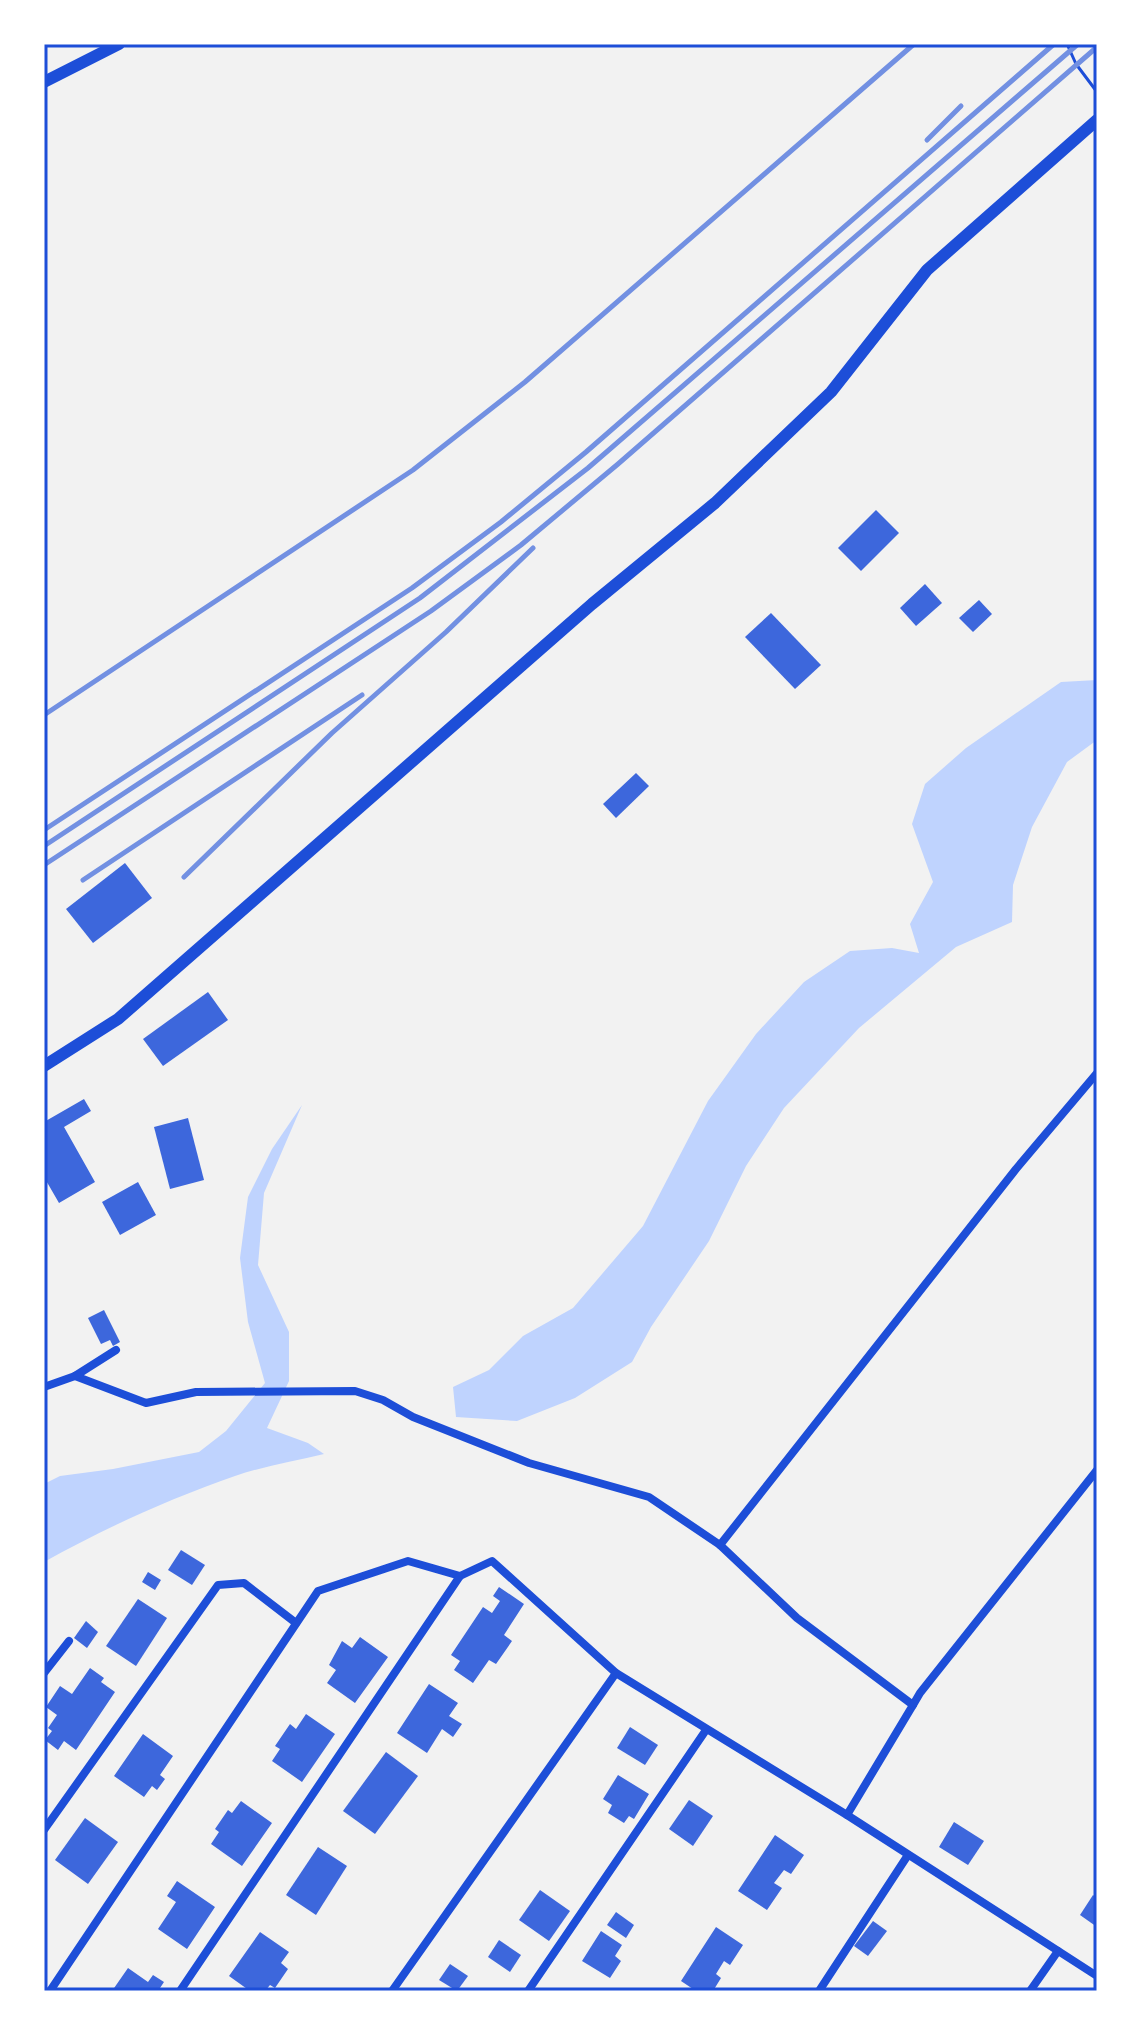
<svg xmlns="http://www.w3.org/2000/svg" width="1141" height="2035" viewBox="0 0 1141 2035" font-family="'Playfair Display',serif">
<style>
.water{fill:#bfd3fe}
.building{fill:#3d67dc}
.lines{fill:none;stroke-linecap:round;stroke-linejoin:round}
.path{stroke:#1d4ed8;stroke-width:3}
.minor{stroke:#1d4ed8;stroke-width:8}
.tertiary{stroke:#1d4ed8;stroke-width:12}
.rail{stroke:#7290e2;stroke-width:5}
.neatline{fill:none;stroke:#1d4ed8;stroke-width:3}
</style>
<rect width="100%" height="100%" fill="#f2f2f2"/>
<g class="water">
<path d="M1097,680V740L1067,762L1032,827L1013,885L1012,922L956,947L859,1028L784,1108L746,1166L709,1241L651,1327L632,1362L575,1398L517,1421L456,1417L453,1387L489,1370L523,1336L573,1308L643,1226L708,1101L756,1034L804,982L850,951L892,948L919,953L910,924L933,882L912,824L925,784L966,748L1061,682Z"/>
<path d="M302,1105L264,1193L258,1265L289,1332V1381L267,1428L308,1443L324,1454C295,1461 264,1466 235,1476C169,1499 105,1528 44,1562V1484L60,1476L113,1469L199,1452L226,1431L265,1383L248,1322L240,1258L248,1197L272,1149Z"/>
</g>
<g class="building">
<path d="M876,510L899,533L861,571L838,548Z"/>
<path d="M925,584L942,603L916,626L900,608Z"/>
<path d="M979,600L992,614L973,632L959,618Z"/>
<path d="M771,613L821,665L795,689L745,637Z"/>
<path d="M636,773L649,786L616,818L603,804Z"/>
<path d="M125,863L152,898L93,943L66,909Z"/>
<path d="M208,992L228,1020L163,1066L143,1039Z"/>
<path d="M84,1099L91,1111L64,1127L95,1182L59,1203L44,1177V1122Z"/>
<path d="M188,1118L204,1180L170,1189L154,1127Z"/>
<path d="M138,1182L156,1215L120,1235L102,1202Z"/>
<path d="M104,1310L120,1342L113,1346L110,1340L101,1344L88,1318Z"/>
<path d="M181,1550L205,1565L192,1585L168,1570Z"/>
<path d="M148,1572L161,1580L155,1590L142,1582Z"/>
<path d="M499,1587L524,1604L504,1635L512,1641L496,1664L489,1660L473,1683L454,1670L460,1661L451,1655L483,1607L492,1613L500,1601L493,1596Z"/>
<path d="M138,1599L167,1618L136,1666L106,1646Z"/>
<path d="M86,1621L98,1632L87,1648L74,1638Z"/>
<path d="M360,1637L388,1657L355,1703L327,1683L336,1670L329,1665L342,1641L352,1648Z"/>
<path d="M90,1668L104,1678L101,1682L115,1692L76,1750L64,1741L58,1750L45,1740L52,1731L48,1728L57,1715L46,1707L60,1686L72,1694Z"/>
<path d="M429,1684L458,1703L449,1716L462,1724L453,1737L442,1729L427,1753L397,1733Z"/>
<path d="M306,1714L335,1734L302,1782L272,1761L280,1749L275,1746L290,1724L296,1729Z"/>
<path d="M630,1727L658,1745L645,1765L617,1748Z"/>
<path d="M143,1734L173,1756L160,1775L165,1779L157,1790L152,1786L144,1797L114,1776Z"/>
<path d="M386,1752L418,1776L375,1834L343,1811Z"/>
<path d="M618,1775L649,1794L634,1819L629,1816L624,1823L608,1813L612,1805L603,1799Z"/>
<path d="M689,1800L713,1816L693,1846L669,1829Z"/>
<path d="M241,1801L272,1823L242,1866L211,1844L219,1832L215,1829L228,1810L232,1813Z"/>
<path d="M85,1818L118,1842L88,1884L55,1860Z"/>
<path d="M954,1822L984,1841L968,1865L939,1847Z"/>
<path d="M775,1835L804,1855L791,1874L784,1870L774,1883L782,1888L767,1910L738,1891Z"/>
<path d="M318,1847L347,1866L316,1915L286,1895Z"/>
<path d="M177,1881L215,1907L187,1949L158,1929L176,1902L167,1896Z"/>
<path d="M540,1890L570,1911L549,1941L519,1920Z"/>
<path d="M1093,1895L1097,1898V1927L1080,1915Z"/>
<path d="M616,1912L634,1925L626,1938L607,1925Z"/>
<path d="M873,1921L887,1931L868,1956L854,1946Z"/>
<path d="M716,1927L743,1945L730,1965L724,1961L716,1974L721,1978L713,1991H696L681,1981Z"/>
<path d="M601,1931L622,1945L615,1956L621,1961L610,1978L582,1961Z"/>
<path d="M260,1932L289,1952L281,1963L288,1969L275,1988L270,1985L265,1991H250L229,1976Z"/>
<path d="M499,1940L521,1955L510,1972L488,1957Z"/>
<path d="M450,1964L468,1976L457,1991L439,1980Z"/>
<path d="M128,1968L148,1982L153,1975L164,1982L158,1991H112Z"/>
</g>
<g class="lines">
<path class="path" d="M1067,44L1076,64L1097,92"/>
<g class="minor">
<path d="M75,1376L146,1403L196,1392L355,1391L383,1400L413,1417L529,1463L649,1497L720,1545L797,1618L913,1705L847,1815"/>
<path d="M44,1387L75,1376L116,1350"/>
<path d="M720,1545L1016,1169L1097,1073"/>
<path d="M44,1673L69,1641"/>
<path d="M913,1705L920,1693L1097,1470"/>
<path d="M44,1830L218,1585L244,1583L296,1623"/>
<path d="M50,1991L318,1591L408,1561L460,1576"/>
<path d="M180,1991L460,1576L492,1561L616,1673L847,1815L1097,1976"/>
<path d="M392,1991L616,1673"/>
<path d="M528,1991L706,1730"/>
<path d="M819,1991L908,1855"/>
<path d="M1030,1991L1058,1951"/>
</g>
<g class="tertiary">
<path d="M44,82L119,44"/>
<path d="M44,1066L118,1019L592,604L715,503L831,392L927,270L1097,120"/>
</g>
<g class="rail">
<path d="M927,140L961,106"/>
<path d="M44,715L413,470L525,382L914,44"/>
<path d="M44,830L412,588L501,522L586,452L1054,44"/>
<path d="M44,846L420,598L588,468L1078,44"/>
<path d="M44,865L431,611L521,545L618,464L1097,47"/>
<path d="M184,877L332,733L446,632L533,548"/>
<path d="M83,880L362,695"/>
</g>
</g>
<rect width="1141" height="2035" fill="none" stroke="#ffffff" stroke-width="92"/>
<rect x="46" y="46" width="1049" height="1943" class="neatline"/>
</svg>
